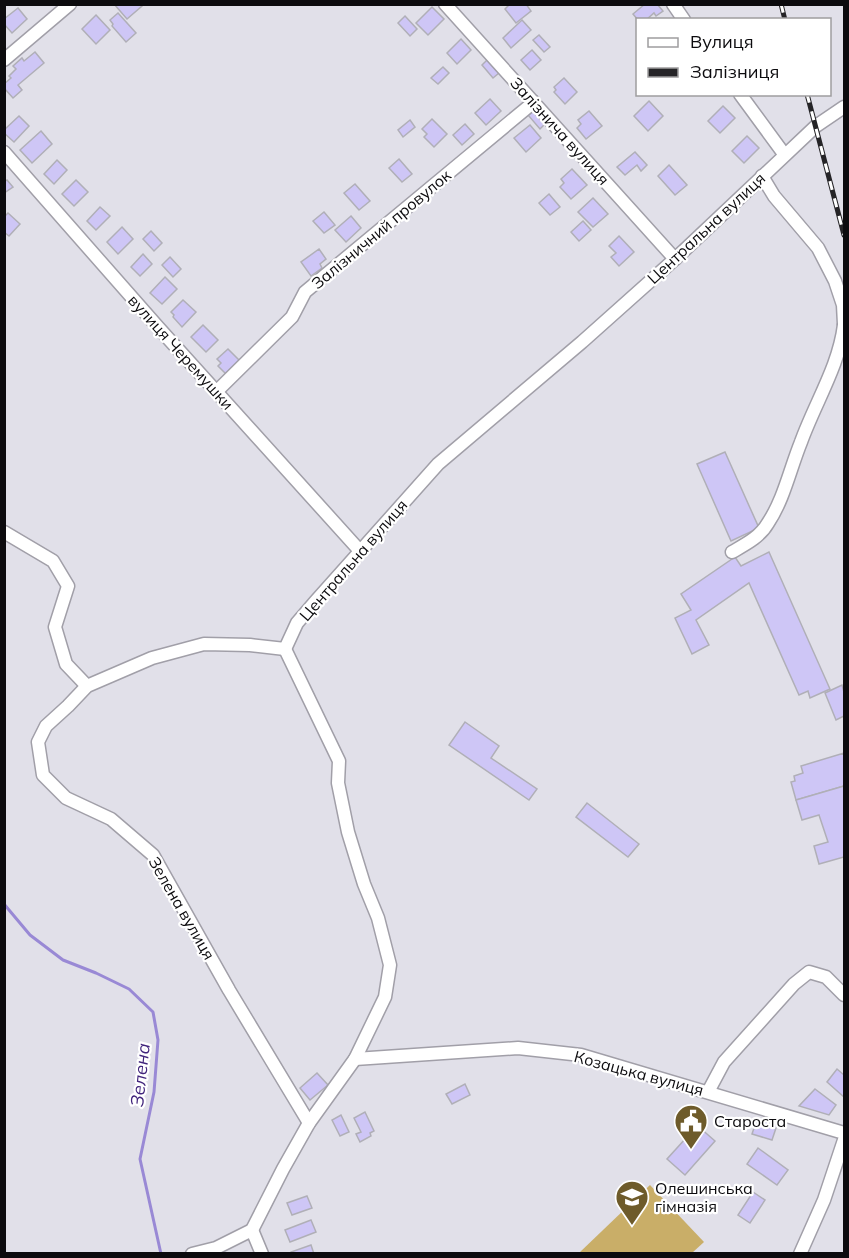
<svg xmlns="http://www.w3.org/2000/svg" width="849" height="1258" viewBox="0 0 849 1258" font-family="Mulish,sans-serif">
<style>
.green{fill:#c9ae68}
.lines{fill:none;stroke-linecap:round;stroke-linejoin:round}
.stream{stroke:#9989d5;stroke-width:3}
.building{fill:#cec6f6;stroke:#b0afb7;stroke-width:1.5}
.street-casing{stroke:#a19fa8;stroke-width:15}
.street{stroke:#fff;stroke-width:12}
.rail-casing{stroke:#252427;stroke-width:5}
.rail{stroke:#fff;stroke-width:3;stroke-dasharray:9;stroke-linecap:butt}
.labels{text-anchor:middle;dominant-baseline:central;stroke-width:4.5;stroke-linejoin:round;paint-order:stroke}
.street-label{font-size:16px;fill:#0c0b0e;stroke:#fff}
.poi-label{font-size:16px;fill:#0c0b0e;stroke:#fff;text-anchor:start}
.water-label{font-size:18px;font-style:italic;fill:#41247c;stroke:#fff}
</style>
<rect width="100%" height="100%" fill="#e1e0e9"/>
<path class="green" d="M650,1185L704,1242L692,1253H579Z"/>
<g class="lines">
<path class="stream" d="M4,904L30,935L63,960L96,973L129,989L153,1012L158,1040L154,1092L140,1159L161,1254"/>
</g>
<g class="building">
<path d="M114,4H141L142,6L127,19Z"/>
<path d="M510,4H526L531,11L516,23L505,9Z"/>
<path d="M645,4H657L663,11L656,16L654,13L646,20H638L633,14Z"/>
<path d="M432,7L444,19L428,35L416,23Z"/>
<path d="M18,8L27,19L12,33L4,24V19Z"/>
<path d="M118,13L136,33L126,42L112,26L113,24L110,20Z"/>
<path d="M96,15L110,30L96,44L82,29Z"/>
<path d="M405,16L417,29L410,36L398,23Z"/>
<path d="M522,20L531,30L511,48L503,38Z"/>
<path d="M539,35L550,47L544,52L533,40Z"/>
<path d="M461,39L471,50L457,64L447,53Z"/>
<path d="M532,50L541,60L530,70L521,60Z"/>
<path d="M35,52L44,63L18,85L22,90L13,98L4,88V84L11,78L9,76L16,69L13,66L22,58L24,61Z"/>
<path d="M487,60L499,73L493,78L482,65Z"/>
<path d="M443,67L449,73L438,84L431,78Z"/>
<path d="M564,78L577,92L565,104L554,92L556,90L554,87Z"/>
<path d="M490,99L501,111L486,125L475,113Z"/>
<path d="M649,101L663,116L648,131L634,116Z"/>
<path d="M723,106L735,118L720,133L708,121Z"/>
<path d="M535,110L546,123L540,129L528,115Z"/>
<path d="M589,111L602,126L586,139L577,128L581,124L578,120Z"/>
<path d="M19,116L29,126L14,142L4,133V130Z"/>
<path d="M432,119L447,134L434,147L424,137L427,134L422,129Z"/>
<path d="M410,120L415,127L403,137L398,130Z"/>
<path d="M465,124L474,134L462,145L453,135Z"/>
<path d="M530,125L541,138L526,152L514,138Z"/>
<path d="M41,131L52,144L32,163L20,150Z"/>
<path d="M747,136L759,148L744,163L732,151Z"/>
<path d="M635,152L647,165L641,171L637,165L625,175L617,167Z"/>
<path d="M399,159L412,174L402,182L389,168Z"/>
<path d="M57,160L67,170L54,184L44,174Z"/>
<path d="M669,165L687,185L675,195L658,176Z"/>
<path d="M572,169L587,185L571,199L560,187L564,183L561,179Z"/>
<path d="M7,180L13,187L4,193V182Z"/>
<path d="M76,180L88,192L74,206L62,194Z"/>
<path d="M355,184L370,201L359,210L344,193Z"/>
<path d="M549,194L560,207L550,215L539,203Z"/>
<path d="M593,198L608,214L593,227L578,212Z"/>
<path d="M100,207L110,216L96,230L87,221Z"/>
<path d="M324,212L335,225L324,233L313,221Z"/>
<path d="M8,213L20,224L9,236L4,232V217Z"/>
<path d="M351,216L361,228L346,242L335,230Z"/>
<path d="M583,221L591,230L579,241L571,232Z"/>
<path d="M122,227L133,239L118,254L107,242Z"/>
<path d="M151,231L162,243L154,251L143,239Z"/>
<path d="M619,236L634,252L619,266L611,257L616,253L609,246Z"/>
<path d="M319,249L326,259L320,264L322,268L311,276L301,262Z"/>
<path d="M143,254L152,264L140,276L131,267Z"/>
<path d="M170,257L181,269L173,277L162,265Z"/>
<path d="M165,277L177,289L162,304L150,293Z"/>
<path d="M183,300L196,312L182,327L173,317L174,315L171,312Z"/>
<path d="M203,325L218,340L206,352L191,337Z"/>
<path d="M228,349L240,361L226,374L218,366L221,363L217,359Z"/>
<path d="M725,452L759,528L731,541L697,464Z"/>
<path d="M769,552L830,689L810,698L808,691L799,695L749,583L696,620L709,645L692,654L675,618L691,610L681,594L735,557L741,566Z"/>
<path d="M842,685L844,692V716L836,720L825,693Z"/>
<path d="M465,722L499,746L491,758L537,789L529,800L449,745Z"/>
<path d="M844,753V786L796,800L791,782L795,781L794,776L803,773L801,766Z"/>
<path d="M844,786V857L819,864L814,846L828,842L819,815L802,820L796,800Z"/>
<path d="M587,803L639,844L628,857L576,817Z"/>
<path d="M837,1069L844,1075V1097L827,1082Z"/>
<path d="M317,1073L328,1085L310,1100L300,1088Z"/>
<path d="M465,1084L470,1095L452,1104L446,1094Z"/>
<path d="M815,1089L836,1105L829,1115L799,1106Z"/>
<path d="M365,1112L374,1131L370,1133L371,1136L360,1142L356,1134L361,1132L354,1118Z"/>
<path d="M341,1115L349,1132L340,1136L332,1120Z"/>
<path d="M757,1119L777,1125L772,1140L752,1134Z"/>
<path d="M691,1120L715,1141L685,1175L667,1159L686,1138L680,1132Z"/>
<path d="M758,1148L788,1170L777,1185L747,1164Z"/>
<path d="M753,1192L765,1200L750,1223L738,1215Z"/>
<path d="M307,1196L312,1208L292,1215L287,1203Z"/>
<path d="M311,1220L316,1232L290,1242L285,1230Z"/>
<path d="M311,1245L314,1254H291V1252Z"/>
</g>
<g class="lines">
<defs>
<g id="street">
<path d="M445,4L675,259"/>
<path d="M673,4L684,20"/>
<path d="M4,60L70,4"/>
<path d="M740,94L784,154"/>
<path d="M4,152L157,326L360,551"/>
<path d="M762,176L774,196L818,248L835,281L843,305L844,324"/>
<path d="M216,392L292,317L305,292L534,102"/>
<path d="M4,532L53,561L68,586L55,627L66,664L87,686"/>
<path d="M732,552C746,544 760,537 768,523C784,499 790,469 801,442C815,403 839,366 844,325"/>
<path d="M285,649L297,623L315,602L438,464L582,342L675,259L816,126L844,107"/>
<path d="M285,649L250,645L204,644L152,658L87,686L68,706L46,726L38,742L43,775L66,798L111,819L153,855L229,990L309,1123"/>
<path d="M355,1059L518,1048L581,1055L844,1133"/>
<path d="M708,1092L724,1062L794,984L809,972L826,977L844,995"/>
<path d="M252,1230L262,1254"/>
<path d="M192,1254L216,1248L252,1230L283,1169L309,1123L355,1059L385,997L390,965L378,918L364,884L348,832L338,783L339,761L285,649"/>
<path d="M800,1254L824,1200L844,1140"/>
</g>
</defs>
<use href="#street" class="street-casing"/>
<use href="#street" class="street"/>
<defs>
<g id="rail">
<path d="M781,4L785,20"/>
<path d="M807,94L844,235"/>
</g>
</defs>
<use href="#rail" class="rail-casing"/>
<use href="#rail" class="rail"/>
</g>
<defs>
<symbol id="civic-pin" viewBox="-11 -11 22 30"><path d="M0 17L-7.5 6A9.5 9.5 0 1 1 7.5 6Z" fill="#6e5b2a" stroke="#fff"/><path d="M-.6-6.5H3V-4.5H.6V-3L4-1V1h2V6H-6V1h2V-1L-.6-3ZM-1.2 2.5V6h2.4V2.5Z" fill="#fff"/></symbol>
<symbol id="school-pin" viewBox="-11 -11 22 30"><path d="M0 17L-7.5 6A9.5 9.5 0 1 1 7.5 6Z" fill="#6e5b2a" stroke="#fff"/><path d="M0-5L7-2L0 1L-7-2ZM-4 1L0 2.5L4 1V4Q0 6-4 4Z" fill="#fff"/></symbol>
</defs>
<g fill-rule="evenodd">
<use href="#civic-pin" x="672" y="1102" width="38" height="52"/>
<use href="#school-pin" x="613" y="1178" width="38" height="52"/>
</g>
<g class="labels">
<g class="street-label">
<text transform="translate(560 131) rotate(48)">Залізнича вулиця</text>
<text transform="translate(706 228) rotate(-43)">Центральна вулиця</text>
<text transform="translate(381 229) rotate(-40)">Залізничний провулок</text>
<text transform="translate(181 352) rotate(48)">вулиця Черемушки</text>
<text transform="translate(353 560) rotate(-49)">Центральна вулиця</text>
<text transform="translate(182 908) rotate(60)">Зелена вулиця</text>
<text transform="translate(639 1073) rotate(15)">Козацька вулиця</text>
</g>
<g class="poi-label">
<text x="714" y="1121">Староста</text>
<text x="655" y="1188">Олешинська<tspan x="655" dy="18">гімназія</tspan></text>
</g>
<g class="water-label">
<text transform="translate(140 1075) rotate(-84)">Зелена</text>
</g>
</g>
<rect width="849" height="1258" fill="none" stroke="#0c0b0e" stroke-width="12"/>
<rect x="636" y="18" width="195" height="78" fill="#ffffff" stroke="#9e9d9f" stroke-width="1.5"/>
<rect x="648" y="38" width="30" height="9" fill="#ffffff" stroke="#9e9d9f" stroke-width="1.5"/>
<text x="690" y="48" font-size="18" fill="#0c0b0e">Вулиця</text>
<rect x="648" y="68" width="30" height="9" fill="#252427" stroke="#9e9d9f" stroke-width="1.5"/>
<text x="690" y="78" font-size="18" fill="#0c0b0e">Залізниця</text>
</svg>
